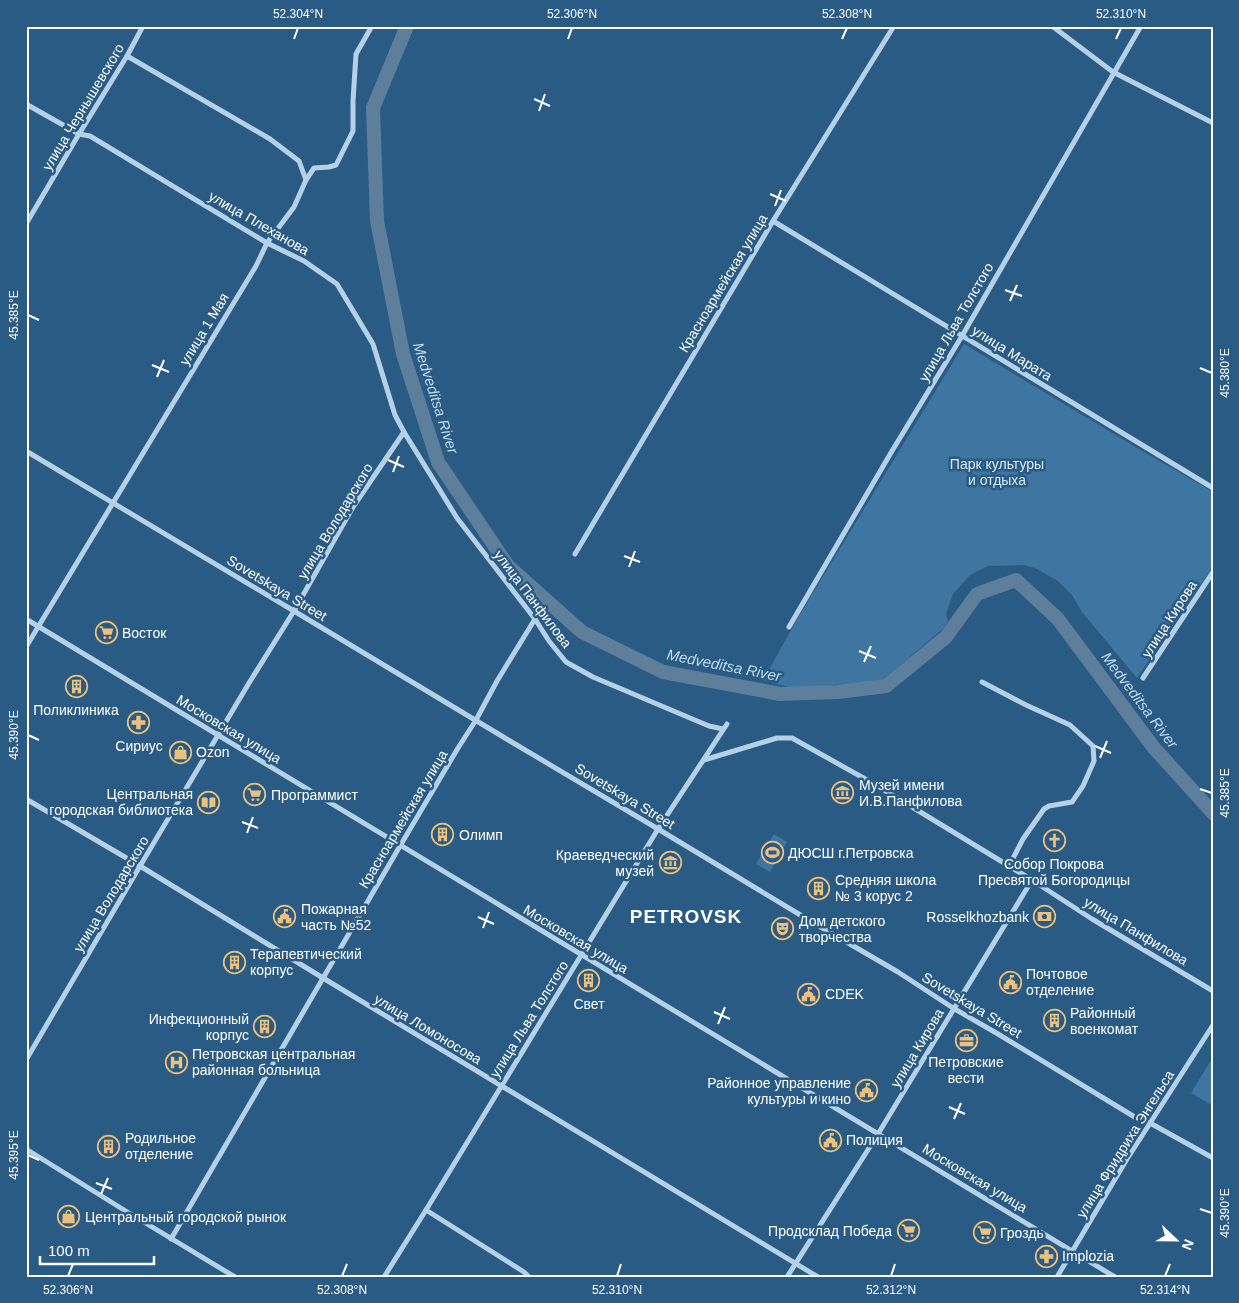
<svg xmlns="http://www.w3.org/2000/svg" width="1239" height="1303" viewBox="0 0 1239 1303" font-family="Arial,sans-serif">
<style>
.green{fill:#3f75a1}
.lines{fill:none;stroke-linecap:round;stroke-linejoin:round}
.river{stroke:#5e7f9b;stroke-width:14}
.street{stroke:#b5d1e7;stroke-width:5}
.ticks{fill:none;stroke:#fff;stroke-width:2}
.labels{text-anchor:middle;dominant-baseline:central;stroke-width:5;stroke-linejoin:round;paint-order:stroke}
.street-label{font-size:14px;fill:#fff;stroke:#2a5b85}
.park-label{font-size:14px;fill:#d8e9f6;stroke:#2a5b85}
.poi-label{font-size:14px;fill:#fff;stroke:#2a5b85;text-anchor:start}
.water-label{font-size:15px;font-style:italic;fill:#c1daee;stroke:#2a5b85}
.district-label{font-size:19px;font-weight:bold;letter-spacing:1px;fill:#fff;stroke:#2a5b85}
.neatline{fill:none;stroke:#fff;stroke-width:2}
.ticks-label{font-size:12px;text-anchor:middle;fill:#fff}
</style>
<rect width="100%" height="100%" fill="#2a5b85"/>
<g class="green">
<path d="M964,344L1149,455L1213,492V566L1137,678L1082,612L1072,595L1058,581L1035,568L1024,565L988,566L970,575L953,594L946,614L948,621L944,628L880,682L792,688L763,680L799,616Z"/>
<path d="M774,834L787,842L770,872L756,864Z"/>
<path d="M1213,1057V1106L1191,1093Z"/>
</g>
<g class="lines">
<path class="river" d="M407,26L373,108L377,221L403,354L438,462L508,566L582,632L663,672L780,694L838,692L886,686L946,637L977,594L1016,580L1058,619L1154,748L1213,813"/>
<g class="street">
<path d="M1052,26L1113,72L1213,123"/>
<path d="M127,56L270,139L299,161L306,180"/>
<path d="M26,104L79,134L90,136L267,243L304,261L337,284L373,344L395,415L404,432L457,518L535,619L549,641L566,662L593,677L709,726L723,729"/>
<path d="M773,221L1213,488"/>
<path d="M26,224L79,134L127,56L143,26"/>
<path d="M26,451L294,611L510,741L658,829L807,919L898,972L953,1008L998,1034L1138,1119L1150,1123L1213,1158"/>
<path d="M575,554L773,221L894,26"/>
<path d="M26,619C387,841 753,1055 1115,1277"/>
<path d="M789,627L892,451L962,336L1141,26"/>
<path d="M26,647L256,266L267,243L294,207L306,180L314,168L329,167L336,165L353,131V101L356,54L372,26"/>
<path d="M1143,678L1213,572"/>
<path d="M982,682L1026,705L1070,725L1093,746L1094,761L1083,786L1072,802L1049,806L1044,809L1023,839L1009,866"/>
<path d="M704,760L777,738H792L876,785L1032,880L1092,919L1213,991"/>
<path d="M26,799L140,866L323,978L818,1277"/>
<path d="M26,1060L140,866L249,683L294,611L353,507L404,432"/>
<path d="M26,1149L124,1210L235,1277"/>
<path d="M426,1210L524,1272L529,1277"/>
<path d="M171,1239L400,846L458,748L476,720L497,681L535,619"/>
<path d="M384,1277L426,1210L658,829L727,724"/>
<path d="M787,1277L878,1134L1032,880"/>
<path d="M1057,1277L1127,1159L1213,1025"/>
</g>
</g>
<path class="ticks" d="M294,39L298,28M568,39L572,28M842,39L847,28M1116,39L1121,28M534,99L550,106M539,111L545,94M770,194L786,201M775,206L781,190M1005,290L1022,296M1010,301L1017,285M28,315L39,320M152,365L169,372M1200,368L1212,373M157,377L164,360M388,460L404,467M393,472L399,456M624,556L640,562M629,567L635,551M859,651L876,658M864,662L871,646M28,735L39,740M1095,746L1111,753M1100,758L1107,741M1200,789L1212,793M242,822L258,828M247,833L253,817M478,917L494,924M483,928L489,912M714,1012L730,1019M718,1024L725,1007M949,1107L965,1114M954,1119L961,1103M28,1155L39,1160M96,1183L112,1189M101,1194L108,1178M1200,1209L1212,1213M68,1276L73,1264M342,1276L347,1264M617,1276L621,1264M891,1276L895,1264M1165,1276L1170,1264"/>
<defs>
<symbol id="supermarket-ring" viewBox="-11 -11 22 22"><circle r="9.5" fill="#2a5b85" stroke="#edc17d" stroke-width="1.5"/><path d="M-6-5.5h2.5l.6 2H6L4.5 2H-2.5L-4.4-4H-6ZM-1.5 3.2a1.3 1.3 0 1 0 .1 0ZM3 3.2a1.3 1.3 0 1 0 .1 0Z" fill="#edc17d"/></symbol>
<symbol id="building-ring" viewBox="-11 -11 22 22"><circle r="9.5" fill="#2a5b85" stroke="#edc17d" stroke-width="1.5"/><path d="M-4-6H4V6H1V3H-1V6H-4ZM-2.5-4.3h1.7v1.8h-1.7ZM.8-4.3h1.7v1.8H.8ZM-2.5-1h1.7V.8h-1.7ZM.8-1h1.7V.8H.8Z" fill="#edc17d"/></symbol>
<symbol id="pharmacy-ring" viewBox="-11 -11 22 22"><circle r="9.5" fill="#2a5b85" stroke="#edc17d" stroke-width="1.5"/><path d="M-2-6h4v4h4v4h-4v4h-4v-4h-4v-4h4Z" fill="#edc17d"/></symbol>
<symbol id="shop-ring" viewBox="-11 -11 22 22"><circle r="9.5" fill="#2a5b85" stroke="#edc17d" stroke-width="1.5"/><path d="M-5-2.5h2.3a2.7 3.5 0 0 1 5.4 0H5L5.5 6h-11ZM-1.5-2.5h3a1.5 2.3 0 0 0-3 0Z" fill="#edc17d"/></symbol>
<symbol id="museum-ring" viewBox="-11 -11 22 22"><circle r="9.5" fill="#2a5b85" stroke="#edc17d" stroke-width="1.5"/><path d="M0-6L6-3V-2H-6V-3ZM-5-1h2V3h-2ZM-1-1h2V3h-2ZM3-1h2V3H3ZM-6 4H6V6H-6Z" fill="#edc17d"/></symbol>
<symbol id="library-ring" viewBox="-11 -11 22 22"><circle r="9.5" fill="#2a5b85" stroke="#edc17d" stroke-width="1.5"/><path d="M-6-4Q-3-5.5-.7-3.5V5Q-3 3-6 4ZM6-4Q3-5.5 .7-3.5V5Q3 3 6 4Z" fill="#edc17d"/></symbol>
<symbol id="church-ring" viewBox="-11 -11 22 22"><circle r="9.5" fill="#2a5b85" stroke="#edc17d" stroke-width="1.5"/><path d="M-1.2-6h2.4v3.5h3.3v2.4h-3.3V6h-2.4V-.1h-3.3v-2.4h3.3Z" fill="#edc17d"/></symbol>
<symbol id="stadium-ring" viewBox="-11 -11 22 22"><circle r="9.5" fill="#2a5b85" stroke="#edc17d" stroke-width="1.5"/><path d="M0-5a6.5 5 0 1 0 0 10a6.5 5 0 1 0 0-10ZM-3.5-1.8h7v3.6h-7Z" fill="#edc17d"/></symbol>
<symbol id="civic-ring" viewBox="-11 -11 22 22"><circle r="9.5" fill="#2a5b85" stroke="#edc17d" stroke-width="1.5"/><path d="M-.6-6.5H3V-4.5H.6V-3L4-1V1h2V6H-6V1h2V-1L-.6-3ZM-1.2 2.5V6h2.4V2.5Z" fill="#edc17d"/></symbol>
<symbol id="bank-ring" viewBox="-11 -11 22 22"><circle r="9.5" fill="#2a5b85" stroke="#edc17d" stroke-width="1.5"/><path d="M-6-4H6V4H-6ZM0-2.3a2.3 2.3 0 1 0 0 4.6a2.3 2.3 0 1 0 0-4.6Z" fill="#edc17d"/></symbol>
<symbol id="theatre-ring" viewBox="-11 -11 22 22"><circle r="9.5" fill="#2a5b85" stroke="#edc17d" stroke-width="1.5"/><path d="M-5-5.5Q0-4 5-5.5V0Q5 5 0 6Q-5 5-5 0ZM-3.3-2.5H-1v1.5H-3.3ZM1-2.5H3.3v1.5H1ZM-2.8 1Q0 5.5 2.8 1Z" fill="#edc17d"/></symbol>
<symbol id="office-ring" viewBox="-11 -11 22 22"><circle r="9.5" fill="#2a5b85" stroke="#edc17d" stroke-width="1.5"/><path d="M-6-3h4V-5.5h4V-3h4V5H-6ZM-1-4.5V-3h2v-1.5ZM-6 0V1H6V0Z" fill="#edc17d"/></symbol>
<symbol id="hospital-ring" viewBox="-11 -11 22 22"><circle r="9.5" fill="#2a5b85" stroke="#edc17d" stroke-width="1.5"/><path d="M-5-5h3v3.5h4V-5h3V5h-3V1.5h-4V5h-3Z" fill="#edc17d"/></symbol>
</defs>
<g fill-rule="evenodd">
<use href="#supermarket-ring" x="94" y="620" width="25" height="25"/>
<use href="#building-ring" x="64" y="674" width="25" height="25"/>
<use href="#pharmacy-ring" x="126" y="710" width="25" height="25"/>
<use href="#shop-ring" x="168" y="740" width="25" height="25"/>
<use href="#museum-ring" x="830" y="780" width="25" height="25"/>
<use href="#supermarket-ring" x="242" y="782" width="25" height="25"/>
<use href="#library-ring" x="196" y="790" width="25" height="25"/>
<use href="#building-ring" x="430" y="822" width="25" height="25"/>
<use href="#church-ring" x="1042" y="828" width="25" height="25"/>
<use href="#stadium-ring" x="760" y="840" width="25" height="25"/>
<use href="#museum-ring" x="658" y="850" width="25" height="25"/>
<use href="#building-ring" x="806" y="876" width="25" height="25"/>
<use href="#civic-ring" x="272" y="904" width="25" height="25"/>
<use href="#bank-ring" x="1032" y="904" width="25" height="25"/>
<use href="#theatre-ring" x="770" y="916" width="25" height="25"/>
<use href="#building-ring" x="222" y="950" width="25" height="25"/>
<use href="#building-ring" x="576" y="968" width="25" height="25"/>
<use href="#civic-ring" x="998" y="970" width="25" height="25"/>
<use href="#civic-ring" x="796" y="982" width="25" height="25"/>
<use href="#building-ring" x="1042" y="1008" width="25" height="25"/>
<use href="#building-ring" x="252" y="1014" width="25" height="25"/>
<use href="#office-ring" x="954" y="1028" width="25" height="25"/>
<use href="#hospital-ring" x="164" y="1050" width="25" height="25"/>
<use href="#civic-ring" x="854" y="1078" width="25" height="25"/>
<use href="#civic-ring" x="818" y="1128" width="25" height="25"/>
<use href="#building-ring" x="96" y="1134" width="25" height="25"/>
<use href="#shop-ring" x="56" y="1204" width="25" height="25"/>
<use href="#supermarket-ring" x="896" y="1218" width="25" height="25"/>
<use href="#supermarket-ring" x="972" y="1220" width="25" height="25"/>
<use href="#pharmacy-ring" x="1034" y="1244" width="25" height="25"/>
</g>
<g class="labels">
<g class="street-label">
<text transform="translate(83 107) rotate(-59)">улица Чернышевского</text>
<text transform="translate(259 223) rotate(30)">улица Плеханова</text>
<text transform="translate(723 283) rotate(-59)">Красноармейская улица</text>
<text transform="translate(956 322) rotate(-60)">улица Льва Толстого</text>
<text transform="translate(204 329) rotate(-59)">улица 1 Мая</text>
<text transform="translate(1012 353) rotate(32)">улица Марата</text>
<text transform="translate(335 521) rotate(-59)">улица Володарского</text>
<text transform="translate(277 588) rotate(31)">Sovetskaya Street</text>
<text transform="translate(533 599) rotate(53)">улица Панфилова</text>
<text transform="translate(1169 619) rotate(-57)">улица Кирова</text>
<text transform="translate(229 729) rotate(31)">Московская улица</text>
<text transform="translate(625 796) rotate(31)">Sovetskaya Street</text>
<text transform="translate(403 819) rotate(-59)">Красноармейская улица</text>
<text transform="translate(111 894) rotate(-59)">улица Володарского</text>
<text transform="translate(1136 931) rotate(31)">улица Панфилова</text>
<text transform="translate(576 939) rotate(31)">Московская улица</text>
<text transform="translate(972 1005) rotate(31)">Sovetskaya Street</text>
<text transform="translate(529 1019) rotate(-58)">улица Льва Толстого</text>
<text transform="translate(428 1029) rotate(31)">улица Ломоносова</text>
<text transform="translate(917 1048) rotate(-59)">улица Кирова</text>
<text transform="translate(1125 1144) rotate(-58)">улица Фридриха Энгельса</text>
<text transform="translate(975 1178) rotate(31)">Московская улица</text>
</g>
<g class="park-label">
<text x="997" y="464">Парк культуры<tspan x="997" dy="16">и отдыха</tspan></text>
</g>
<g class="poi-label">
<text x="122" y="633">Восток</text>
<text x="76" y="710" text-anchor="middle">Поликлиника</text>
<text x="139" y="746" text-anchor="middle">Сириус</text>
<text x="196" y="752">Ozon</text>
<text x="859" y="785">Музей имени<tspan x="859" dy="16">И.В.Панфилова</tspan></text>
<text x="193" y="794" text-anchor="end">Центральная<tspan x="193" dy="16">городская библиотека</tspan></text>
<text x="271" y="795">Программист</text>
<text x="459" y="835">Олимп</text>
<text x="788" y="853">ДЮСШ г.Петровска</text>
<text x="654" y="855" text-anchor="end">Краеведческий<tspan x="654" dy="16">музей</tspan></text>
<text x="1054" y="864" text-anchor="middle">Собор Покрова<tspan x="1054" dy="16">Пресвятой Богородицы</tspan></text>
<text x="835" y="880">Средняя школа<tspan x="835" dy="16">№ 3 корус 2</tspan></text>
<text x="301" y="909">Пожарная<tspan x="301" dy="16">часть №52</tspan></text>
<text x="1029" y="917" text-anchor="end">Rosselkhozbank</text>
<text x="799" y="921">Дом детского<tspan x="799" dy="16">творчества</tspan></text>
<text x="250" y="954">Терапевтический<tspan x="250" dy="16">корпус</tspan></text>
<text x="1026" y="974">Почтовое<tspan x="1026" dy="16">отделение</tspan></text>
<text x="825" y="994">CDEK</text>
<text x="589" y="1004" text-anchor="middle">Свет</text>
<text x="1070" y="1013">Районный<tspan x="1070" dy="16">военкомат</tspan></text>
<text x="249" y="1019" text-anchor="end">Инфекционный<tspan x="249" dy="16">корпус</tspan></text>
<text x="192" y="1054">Петровская центральная<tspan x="192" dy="16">районная больница</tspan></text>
<text x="966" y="1062" text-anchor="middle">Петровские<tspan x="966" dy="16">вести</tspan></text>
<text x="851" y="1083" text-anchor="end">Районное управление<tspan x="851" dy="16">культуры и кино</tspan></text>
<text x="125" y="1138">Родильное<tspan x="125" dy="16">отделение</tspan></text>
<text x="846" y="1140">Полиция</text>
<text x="85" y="1217">Центральный городской рынок</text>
<text x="892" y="1231" text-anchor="end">Продсклад Победа</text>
<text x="1000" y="1233">Гроздь</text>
<text x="1062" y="1256">Implozia</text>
</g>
<g class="water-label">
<text transform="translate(436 398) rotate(72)">Medveditsa River</text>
<text transform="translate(724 665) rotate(11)">Medveditsa River</text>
<text transform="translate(1140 700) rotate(53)">Medveditsa River</text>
</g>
<g class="district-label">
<text x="686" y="916">PETROVSK</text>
</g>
</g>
<rect width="1239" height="1303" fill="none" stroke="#2a5b85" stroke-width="55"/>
<g transform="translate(1176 1240) rotate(112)" stroke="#2a5b85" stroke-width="4" paint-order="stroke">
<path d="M0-4L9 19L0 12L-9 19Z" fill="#ffffff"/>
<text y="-8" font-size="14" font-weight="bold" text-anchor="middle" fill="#ffffff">N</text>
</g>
<path d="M40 1256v8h114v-8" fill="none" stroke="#ffffff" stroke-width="2.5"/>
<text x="48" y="1256" font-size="15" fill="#ffffff" stroke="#2a5b85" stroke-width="4" paint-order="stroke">100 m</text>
<rect x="28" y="28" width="1184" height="1248" class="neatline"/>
<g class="ticks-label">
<text x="298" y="18">52.304°N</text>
<text x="572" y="18">52.306°N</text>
<text x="847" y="18">52.308°N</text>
<text x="1121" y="18">52.310°N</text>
<text transform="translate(14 315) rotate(-90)" y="4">45.385°E</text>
<text transform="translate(1225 373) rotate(-90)" y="4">45.380°E</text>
<text transform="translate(14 735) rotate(-90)" y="4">45.390°E</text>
<text transform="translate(1225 793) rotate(-90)" y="4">45.385°E</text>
<text transform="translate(14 1155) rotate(-90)" y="4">45.395°E</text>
<text transform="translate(1225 1213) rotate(-90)" y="4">45.390°E</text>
<text x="68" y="1294">52.306°N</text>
<text x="342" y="1294">52.308°N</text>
<text x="617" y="1294">52.310°N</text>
<text x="891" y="1294">52.312°N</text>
<text x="1165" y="1294">52.314°N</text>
</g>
</svg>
